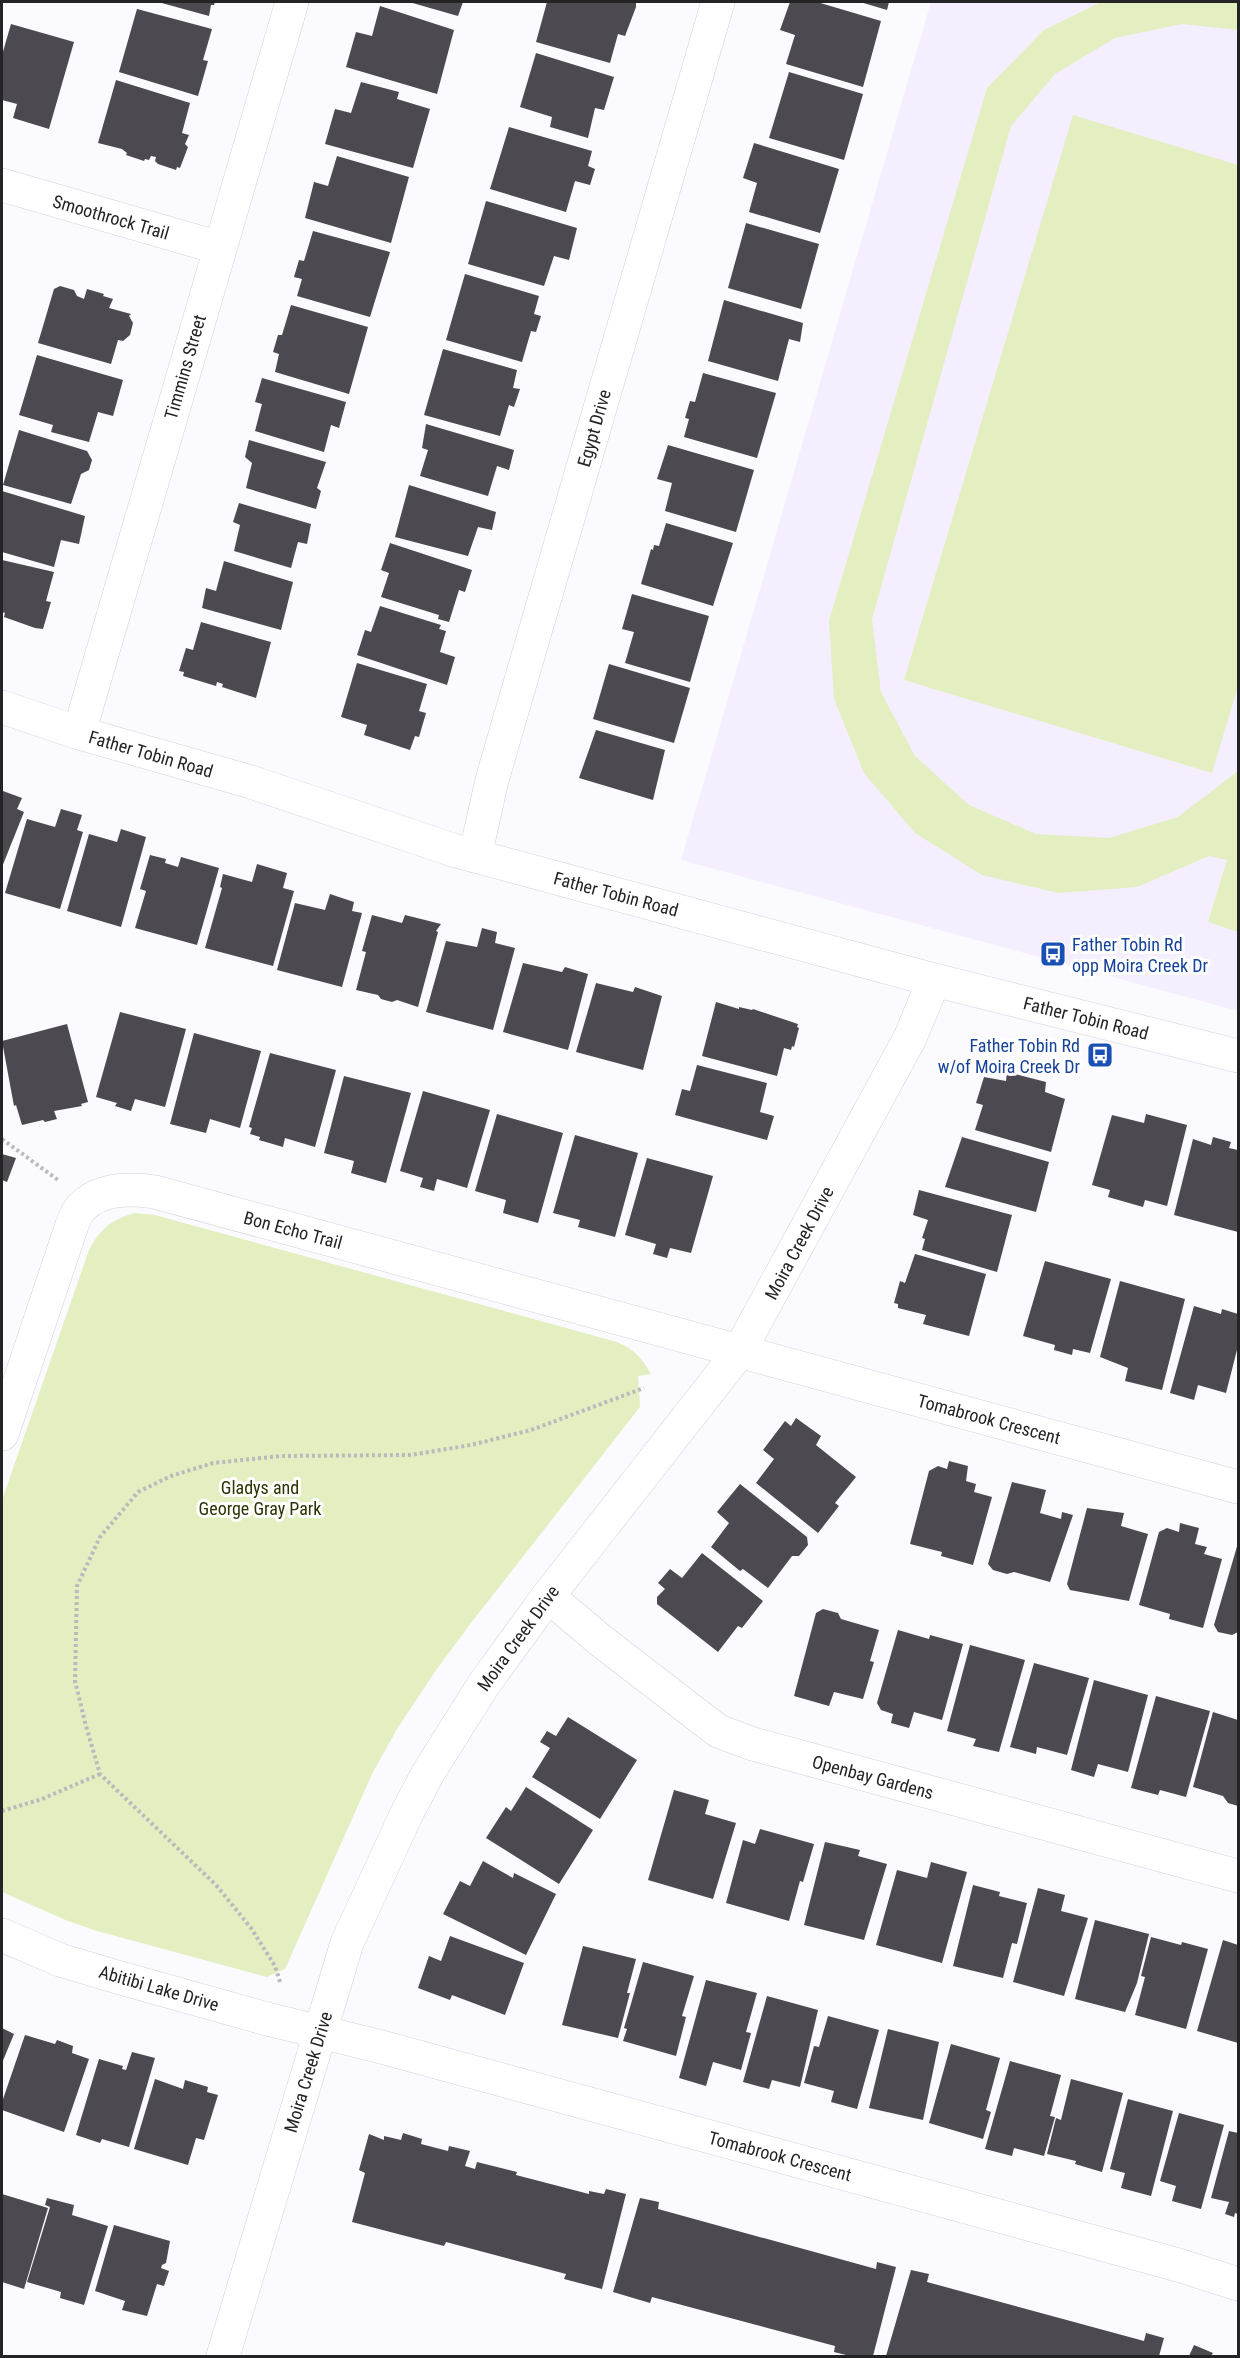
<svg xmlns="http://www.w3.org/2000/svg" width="1240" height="2358" viewBox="0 0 1240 2358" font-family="'Roboto Condensed',sans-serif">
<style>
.built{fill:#f5eeff}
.green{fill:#e3efc1}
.building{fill:#4c4951}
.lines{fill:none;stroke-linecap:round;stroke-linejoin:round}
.minor-casing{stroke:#d3d0d9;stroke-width:34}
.tertiary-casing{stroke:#d3d0d9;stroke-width:34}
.path{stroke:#bab9bd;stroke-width:4;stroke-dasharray:3 3;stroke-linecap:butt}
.minor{stroke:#fff;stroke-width:33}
.tertiary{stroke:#fff;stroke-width:33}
.labels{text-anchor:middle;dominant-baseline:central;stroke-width:6;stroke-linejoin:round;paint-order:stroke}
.street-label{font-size:18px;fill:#242326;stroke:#fff}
.transit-label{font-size:18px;fill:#164399;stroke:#fff;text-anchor:start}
.park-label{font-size:18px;fill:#2c3400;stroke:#fff}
</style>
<rect width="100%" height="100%" fill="#fbfafe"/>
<path class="built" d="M931,2H1238V1011L681,860Z"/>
<g class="green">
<path d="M1101,2H1238V30L1182,24L1115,38L1055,74L1011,126L872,619L881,692L915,756L969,805L1036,834L1109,838L1178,817L1238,771V932L1208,922L1227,860L1209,856L1137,887L1058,893L982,875L915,833L864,773L834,699L829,621L987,88L1044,30Z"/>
<path d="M1073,115L1238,165V686L1212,773L904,680Z"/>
<path d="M135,1213L155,1215L617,1342C634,1349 642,1358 651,1374L638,1376L640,1407L471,1623L434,1673L397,1729L373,1772L285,1969L267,1977L97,1931L68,1921L2,1892V1500L89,1250C100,1229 112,1219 135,1213Z"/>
</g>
<g class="building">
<path d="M158,2H215L214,5H211L209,16Z"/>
<path d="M409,2H463L458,16Z"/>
<path d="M547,2H636V7L625,36L618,34L610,63L536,42Z"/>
<path d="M790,2H817L881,21L863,87L786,64L795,35L780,30Z"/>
<path d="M860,2H889L887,10Z"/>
<path d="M380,6L454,30L437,94L346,67L356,32L372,36Z"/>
<path d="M137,9L212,29L203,60L208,61L198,96L119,72Z"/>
<path d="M11,24L74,42L49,129L13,118L17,104L2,100V55Z"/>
<path d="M536,53L614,77L604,110L595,108L588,138L550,127L552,117L520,107Z"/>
<path d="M789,72L863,94L844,160L769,138Z"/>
<path d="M116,80L190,103L182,133L189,135L185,144L188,147L180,168L177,167L176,170L158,164L155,161L156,157L151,156L149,160L145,159L144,161L126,155L127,153L122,149L98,143Z"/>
<path d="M361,82L399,92L397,99L430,109L413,168L325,144L335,109L351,113Z"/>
<path d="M509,127L592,151L588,166L595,169L590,185L575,181L566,212L490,189Z"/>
<path d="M754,143L839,169L820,233L749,212L757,183L743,178Z"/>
<path d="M337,156L409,177L391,243L305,218L314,182L328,186Z"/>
<path d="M486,201L577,228L569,260L554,256L544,286L468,264Z"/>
<path d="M746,223L819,244L801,309L728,288Z"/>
<path d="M313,231L390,252L370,317L297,296L302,279L294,277L299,260L304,261Z"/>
<path d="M465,274L539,296L534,314L541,316L536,332L531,331L522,362L446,340Z"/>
<path d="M60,286L74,290L77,296L84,299L87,289L104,294L103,296L113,299L109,308L131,314L129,316L133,323L130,335L123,341L118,340L111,364L38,343L54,289Z"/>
<path d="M724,300L803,323L800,342L789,339L778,381L708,361Z"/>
<path d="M291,305L368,327L349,394L275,372L279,354L273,352L278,335H282Z"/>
<path d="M443,349L517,370L513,388L520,389L514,407L509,405L500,436L424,415Z"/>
<path d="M37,355L123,380L113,416L98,412L89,442L51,432L53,425L19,415Z"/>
<path d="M703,373L776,393L757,458L684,437L689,419L685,418L690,401L695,402Z"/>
<path d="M262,378L346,402L339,428L331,425L324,452L255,431L262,404L255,402Z"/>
<path d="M426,424L514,450L509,470L497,466L488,496L420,476L428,450L422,448Z"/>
<path d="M19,430L87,451L92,460L89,470L81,474L71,504L3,485Z"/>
<path d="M249,440L326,462L317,488L321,491L316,509L246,488L252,463L245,457Z"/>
<path d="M668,445L754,470L736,532L665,511L672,483L657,479Z"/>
<path d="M409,485L496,512L492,530L478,527L468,556L395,537Z"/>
<path d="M2,491L85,516L79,544L61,540L54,567L2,552Z"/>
<path d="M239,503L311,524L307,544L298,542L291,568L234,551L240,525L233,522Z"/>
<path d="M666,523L733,543L713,606L641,584L651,549L653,550L654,545L659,546Z"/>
<path d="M390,543L472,570L465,592L459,590L449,622L438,619L439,615L381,597L389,573L381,570Z"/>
<path d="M2,560L54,572L46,601L51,602L43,629L35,628L4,617L5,613L2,612Z"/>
<path d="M224,561L293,582L281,630L202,608L206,588L216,591Z"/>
<path d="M632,594L709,616L690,682L625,663L634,632L622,629Z"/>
<path d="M380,606L441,625L439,629L446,631L440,652L455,657L447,685L357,655L365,630L371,632Z"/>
<path d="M201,622L271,642L256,698L222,687L223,684L217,682L216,686L183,676L184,672L179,671L186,648L193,650Z"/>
<path d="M357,663L427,684L419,711L426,713L419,737L415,736L410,750L364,735L367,725L341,717Z"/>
<path d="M609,664L690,688L674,743L593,719Z"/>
<path d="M596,730L665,750L653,800L579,778Z"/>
<path d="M3,791L22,798L17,809L24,812L2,867Z"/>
<path d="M61,809L82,815L77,830L83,832L60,909L5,893L27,819L55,827Z"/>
<path d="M121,829L146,837L121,927L67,911L89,834L117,842Z"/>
<path d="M150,855L166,859L165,863L178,867L181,857L219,868L197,945L135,928L146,891L140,889Z"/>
<path d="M257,864L287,873L283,888L294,891L273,966L205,948L222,888L220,887L223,874L252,882Z"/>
<path d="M330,894L354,902L352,911L362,913L342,987L277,970L295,903L325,910Z"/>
<path d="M372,915L402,923L405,915L441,924L436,931L438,932L418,1007L397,1000L392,1002L381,999L378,995L356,990L366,952L362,951Z"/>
<path d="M482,928L497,932L495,943L515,948L493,1030L426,1012L446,941L477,947Z"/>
<path d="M523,963L562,972L565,967L588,974L568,1050L503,1032Z"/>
<path d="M596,983L633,992L635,987L662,996L643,1070L576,1052Z"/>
<path d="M716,1002L739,1009V1007L752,1010L753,1009L798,1024L797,1027L799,1028L794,1047L792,1046L791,1050L784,1048L777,1076L702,1056Z"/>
<path d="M120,1012L186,1029L165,1107L135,1099L131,1111L115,1106L117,1103L96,1097Z"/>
<path d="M67,1024L88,1102L81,1104L82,1106L54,1111L57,1119L45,1122L43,1120L22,1125L16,1105L14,1106L2,1041Z"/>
<path d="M194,1033L261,1051L240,1128L210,1119L206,1133L170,1124Z"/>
<path d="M270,1053L336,1070L315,1147L285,1138L283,1147L259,1140L260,1137L250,1134L252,1128L249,1127Z"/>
<path d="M697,1065L767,1083L760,1112L774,1116L767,1140L675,1115L682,1089L690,1091Z"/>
<path d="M1007,1072L1046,1082L1045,1092L1065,1099L1051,1152L975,1130L983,1105L976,1103L984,1077L1006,1081Z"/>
<path d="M344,1076L411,1093L386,1183L351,1173L354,1161L324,1153Z"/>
<path d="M423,1091L490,1110L467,1188L437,1179L434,1191L420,1187L423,1178L400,1171Z"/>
<path d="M497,1114L563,1133L538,1223L503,1213L506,1200L475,1191Z"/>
<path d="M1146,1114L1187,1125L1167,1206L1145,1200L1143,1207L1108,1197L1110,1190L1092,1185L1112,1115L1144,1123Z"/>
<path d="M575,1135L638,1153L615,1237L578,1227L580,1220L553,1213Z"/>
<path d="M962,1137L1049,1162L1036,1212L945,1187Z"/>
<path d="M1213,1137L1231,1142L1229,1148L1238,1150V1232L1174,1215L1193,1139L1211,1145Z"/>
<path d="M2,1154L16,1158L7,1182L2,1180Z"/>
<path d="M647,1158L713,1176L691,1253L670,1248L667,1258L653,1254L656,1244L625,1235Z"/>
<path d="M919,1190L1012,1215L997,1272L922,1250L925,1239L922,1238L928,1220L913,1215Z"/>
<path d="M915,1254L986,1274L969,1336L923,1324L926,1315L898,1308V1304L894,1303L900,1281L905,1283Z"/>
<path d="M1045,1261L1111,1279L1090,1353L1073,1349L1072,1355L1054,1350L1055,1345L1023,1336Z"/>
<path d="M1120,1281L1185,1299L1162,1390L1125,1381L1128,1368L1100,1357Z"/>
<path d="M1194,1306L1221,1314L1222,1309L1238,1314V1346L1226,1393L1198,1385L1194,1400L1170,1393Z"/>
<path d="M796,1418L821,1436L816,1445L856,1477L835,1503L839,1506L818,1533L756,1483L774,1459L763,1450L785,1421L791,1426Z"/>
<path d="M949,1461L968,1466L966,1481L976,1484L974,1492L992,1497L973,1565L941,1556L942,1552L910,1544L929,1471L938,1466L947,1469Z"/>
<path d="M1012,1482L1046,1490L1040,1513L1061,1519L1062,1512L1073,1515L1050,1582L1014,1572L1007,1574L993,1570L988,1564Z"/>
<path d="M740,1484L807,1537L808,1545L799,1556H792L768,1588L743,1569L740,1571L711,1547L729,1523L717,1512Z"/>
<path d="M1087,1508L1124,1513L1121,1526L1148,1534L1129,1601L1070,1590L1067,1584Z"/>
<path d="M1180,1523L1199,1528L1195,1544L1207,1547L1204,1554L1222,1559L1203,1628L1169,1619L1170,1614L1139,1605L1159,1532L1167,1528L1179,1532Z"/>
<path d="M1238,1543V1632L1232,1635L1218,1632L1214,1625Z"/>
<path d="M702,1553L763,1601L742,1628L738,1626L718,1652L657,1604V1597L665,1589L658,1583L670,1569L682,1578Z"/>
<path d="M823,1609L838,1613L841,1619L879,1630L870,1661L874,1662L863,1699L834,1692L829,1706L794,1696L816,1613Z"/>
<path d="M898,1630L929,1639L930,1635L963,1644L942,1720L914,1712L909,1728L891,1723L893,1714L881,1710L877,1703Z"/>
<path d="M970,1645L1025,1660L999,1752L973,1746L976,1739L947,1731Z"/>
<path d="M1034,1663L1089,1678L1067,1755L1037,1747L1036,1754L1010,1747Z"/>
<path d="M1094,1680L1148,1695L1128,1772L1098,1764L1094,1777L1071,1770Z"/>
<path d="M1156,1696L1210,1711L1186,1797L1160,1790L1158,1795L1131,1788Z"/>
<path d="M1213,1712L1238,1720V1806L1228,1803L1223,1796L1193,1787Z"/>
<path d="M568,1717L637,1760L600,1819L532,1777L550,1748L540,1742L547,1731L556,1736Z"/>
<path d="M526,1787L593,1830L559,1884L486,1838L506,1807L511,1811Z"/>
<path d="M674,1790L709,1800L705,1814L736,1823L713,1899L648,1880Z"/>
<path d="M760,1829L814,1844L803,1882L800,1881L789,1921L726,1903L743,1840L755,1844Z"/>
<path d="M825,1842L860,1850L858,1856L887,1864L864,1940L804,1925Z"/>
<path d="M483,1861L513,1878L514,1873L556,1894L526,1955L443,1914L460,1881L470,1886Z"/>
<path d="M931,1862L967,1872L942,1963L876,1945L897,1870L927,1878Z"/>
<path d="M973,1885L1000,1892L999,1896L1027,1903L1017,1944L1012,1943L1003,1978L953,1966Z"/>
<path d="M1038,1888L1065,1895L1061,1911L1088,1918L1064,1996L1013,1982Z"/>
<path d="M1095,1920L1149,1934L1137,1983L1125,2012L1075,1999Z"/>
<path d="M450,1936L524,1963L505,2015L452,1995L450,2000L418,1988L429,1956L441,1961Z"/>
<path d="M1151,1937L1181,1945L1182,1942L1208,1949L1186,2029L1135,2015L1145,1977L1141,1976Z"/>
<path d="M1223,1940L1238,1945V2043L1197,2031Z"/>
<path d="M583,1946L636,1959L627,1993H630L618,2038L562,2025Z"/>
<path d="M643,1962L694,1976L682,2016L686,2017L676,2056L623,2041L627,2029L624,2028Z"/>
<path d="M706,1980L757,1993L746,2032L751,2033L741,2070L713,2062L706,2086L679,2078Z"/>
<path d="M767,1996L818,2010L800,2087L772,2080L769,2089L743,2082Z"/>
<path d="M828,2016L879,2030L857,2109L831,2102L834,2091L804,2083L814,2046L819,2047Z"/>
<path d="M2,2028L14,2034L2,2063Z"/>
<path d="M888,2029L939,2042L923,2120L869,2108Z"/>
<path d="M25,2035L55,2044L57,2040L73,2046L72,2053L89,2059L64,2132L2,2110V2102Z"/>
<path d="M951,2044L1000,2058L986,2110L991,2112L983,2139L929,2123Z"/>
<path d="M132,2052L155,2058L129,2147L102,2139L100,2143L76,2135L99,2059L123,2066L122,2069L126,2070Z"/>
<path d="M1010,2061L1061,2075L1050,2116L1055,2117L1044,2156L1014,2148L1012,2156L985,2149Z"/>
<path d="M155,2079L183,2089L185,2080L208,2087L207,2092L218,2095L204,2140L196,2138L188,2165L134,2149Z"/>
<path d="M1071,2079L1123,2093L1102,2172L1075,2164L1076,2161L1047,2154L1056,2118L1061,2120Z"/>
<path d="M1128,2099L1173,2111L1151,2196L1121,2188L1125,2173L1110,2169Z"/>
<path d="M1179,2113L1224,2125L1201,2209L1172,2201L1176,2186L1160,2181Z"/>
<path d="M1229,2131L1238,2133V2214L1235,2213L1234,2217L1225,2214L1229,2202L1211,2198Z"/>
<path d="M403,2133L422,2139L421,2144L448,2151L449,2146L470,2151L465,2166L475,2169L477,2162L517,2172L516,2175L589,2194V2191L604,2194L606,2189L626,2194L602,2289L564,2279L566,2274L446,2242L444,2246L352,2222L365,2173L359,2170L369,2134L384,2140V2136L401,2140Z"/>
<path d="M2,2194L48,2208L24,2289L2,2282Z"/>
<path d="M47,2198L74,2205L72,2215L108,2226L84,2305L60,2298L61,2292L27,2282L50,2207L45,2205Z"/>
<path d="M640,2198L659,2202L658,2209L876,2269L877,2262L896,2267L873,2356H850L834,2352L835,2346L652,2297L650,2303L613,2292Z"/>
<path d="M114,2225L170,2241L166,2263L162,2265L161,2268L169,2271L164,2286L157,2284L147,2316L122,2310L125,2301L95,2291Z"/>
<path d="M911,2270L929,2274L927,2282L1144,2341L1146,2333L1164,2338L1159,2356H886Z"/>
<path d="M1194,2345L1213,2353L1211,2356H1189Z"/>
</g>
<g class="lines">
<defs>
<g id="minor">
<path d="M2,185L220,248"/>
<path d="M79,733L292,2"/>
<path d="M475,856L492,780L718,2"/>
<path d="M2,1434L72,1225C74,1220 77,1212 81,1208C99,1188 131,1188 155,1192L1238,1487"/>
<path d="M548,1596L600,1640L718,1731L753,1744L1238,1876"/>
<path d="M2,1935L60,1960L117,1977L267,2019L378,2046L1178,2265L1238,2284"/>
<path d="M223,2356L347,1943L407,1813L428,1773L484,1684L548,1596L739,1352L910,1038L934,980"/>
</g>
<path id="tertiary" d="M2,707L79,733L251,782L453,850L934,980L1238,1056"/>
</defs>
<use href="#minor" class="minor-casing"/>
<use href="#tertiary" class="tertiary-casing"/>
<g class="path">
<path d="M2,1139L58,1180"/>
<path d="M2,1811L42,1799L100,1774"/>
<path d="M280,1982L275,1966L251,1928L216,1885L100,1774L86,1726L75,1681L77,1586L100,1537L138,1492L171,1476L213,1463L281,1456L411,1455L471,1445L531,1430L644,1388"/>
</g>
<use href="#minor" class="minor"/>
<use href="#tertiary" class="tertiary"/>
</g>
<defs>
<symbol id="bus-square" viewBox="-11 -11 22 22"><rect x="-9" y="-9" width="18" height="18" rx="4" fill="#1a4fb4" stroke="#fff"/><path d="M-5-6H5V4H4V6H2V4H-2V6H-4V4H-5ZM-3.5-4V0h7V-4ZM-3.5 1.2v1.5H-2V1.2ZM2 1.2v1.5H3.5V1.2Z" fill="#fff"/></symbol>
</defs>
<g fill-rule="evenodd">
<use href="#bus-square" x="1038" y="939" width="30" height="30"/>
<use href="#bus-square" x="1085" y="1040" width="30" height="30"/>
</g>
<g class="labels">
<g class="street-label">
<text transform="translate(111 217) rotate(16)">Smoothrock Trail</text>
<text transform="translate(185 367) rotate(-74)">Timmins Street</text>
<text transform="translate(594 428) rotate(-74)">Egypt Drive</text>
<text transform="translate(151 754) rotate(16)">Father Tobin Road</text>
<text transform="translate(616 894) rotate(15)">Father Tobin Road</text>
<text transform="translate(1086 1018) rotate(14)">Father Tobin Road</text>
<text transform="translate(293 1230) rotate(15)">Bon Echo Trail</text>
<text transform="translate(799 1243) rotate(-62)">Moira Creek Drive</text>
<text transform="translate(989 1419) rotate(15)">Tomabrook Crescent</text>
<text transform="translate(518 1638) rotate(-54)">Moira Creek Drive</text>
<text transform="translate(873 1777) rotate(15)">Openbay Gardens</text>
<text transform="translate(159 1988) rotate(16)">Abitibi Lake Drive</text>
<text transform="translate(308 2072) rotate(-73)">Moira Creek Drive</text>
<text transform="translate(780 2156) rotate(15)">Tomabrook Crescent</text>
</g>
<g class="transit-label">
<text x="1072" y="944">Father Tobin Rd<tspan x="1072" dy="21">opp Moira Creek Dr</tspan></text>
<text x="1080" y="1045" text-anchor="end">Father Tobin Rd<tspan x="1080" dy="21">w/of Moira Creek Dr</tspan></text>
</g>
<g class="park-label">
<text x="260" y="1487">Gladys and<tspan x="260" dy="21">George Gray Park</tspan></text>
</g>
</g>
<rect width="1240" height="2358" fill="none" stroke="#242326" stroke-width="6"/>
</svg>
